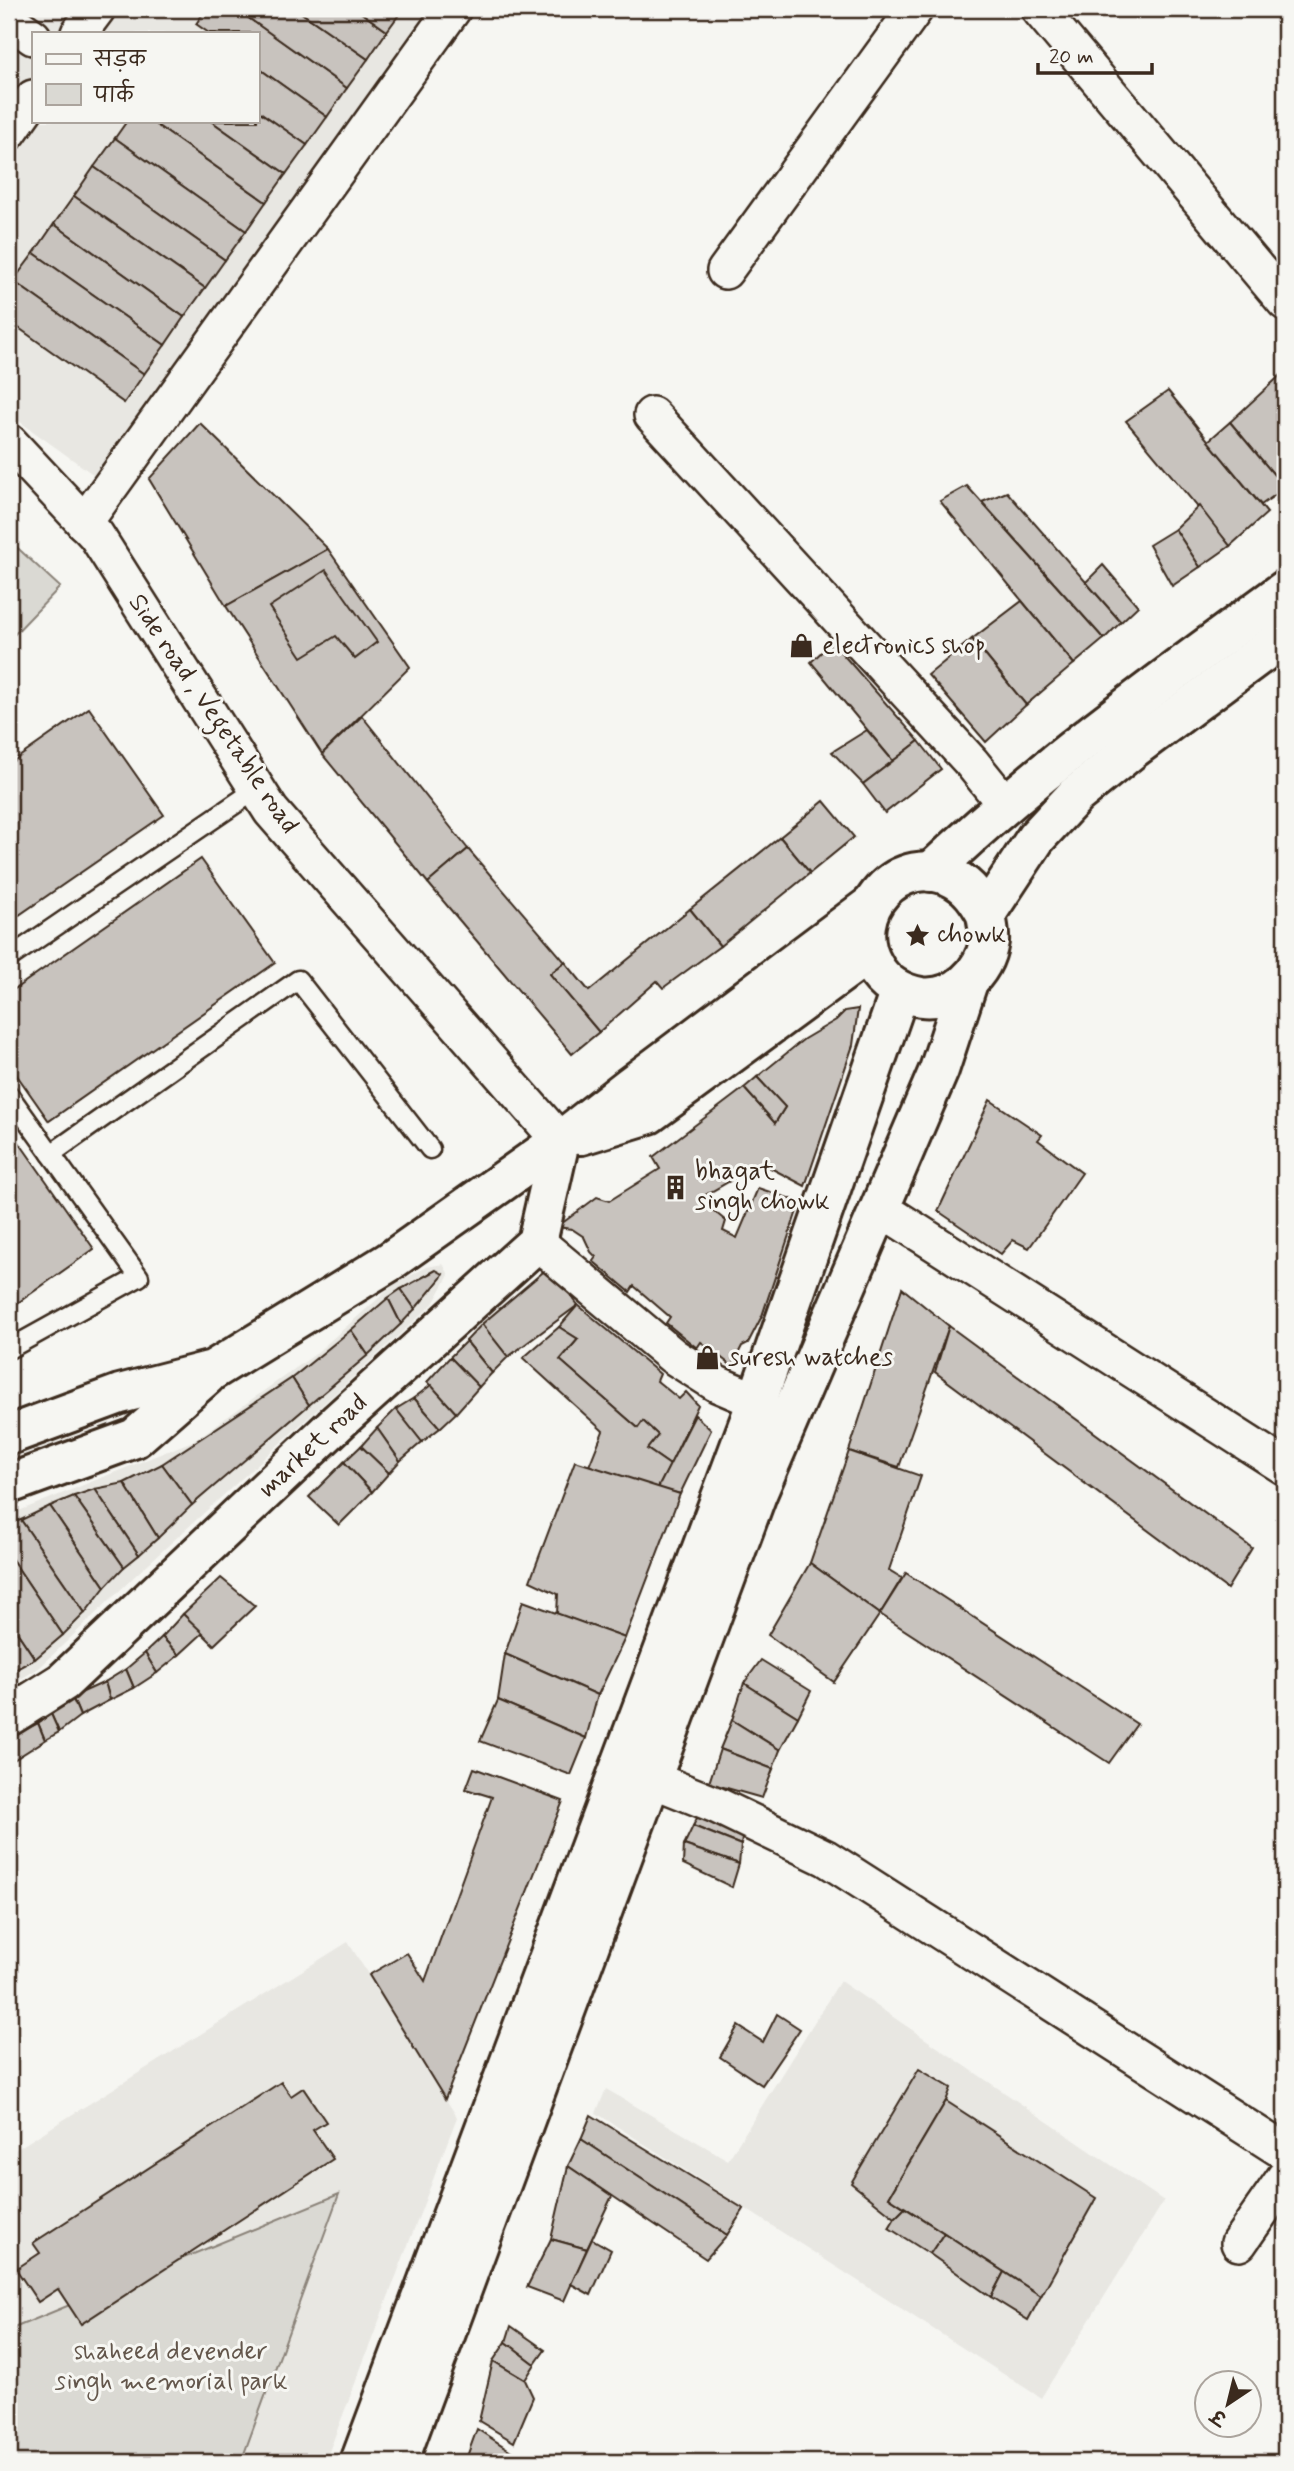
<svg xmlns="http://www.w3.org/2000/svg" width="1294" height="2471" viewBox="0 0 1294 2471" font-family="Mynerve,'Playpen Sans Deva',sans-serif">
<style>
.built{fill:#e8e7e2;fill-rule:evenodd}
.green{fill:#dad9d3;stroke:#8a8278;stroke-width:2}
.building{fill:#c8c3be;stroke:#3b2a1e;stroke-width:2}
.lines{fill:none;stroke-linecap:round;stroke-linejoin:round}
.service-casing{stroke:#3b2a1e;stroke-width:23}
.minor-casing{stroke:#3b2a1e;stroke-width:40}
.tertiary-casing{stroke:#3b2a1e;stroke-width:44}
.secondary-casing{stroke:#3b2a1e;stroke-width:44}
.primary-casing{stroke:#3b2a1e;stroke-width:44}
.service{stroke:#f6f6f2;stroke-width:18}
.minor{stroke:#f6f6f2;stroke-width:35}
.tertiary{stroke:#f6f6f2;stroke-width:38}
.secondary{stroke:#f6f6f2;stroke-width:38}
.primary{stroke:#f6f6f2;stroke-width:38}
.labels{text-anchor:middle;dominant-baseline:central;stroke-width:6;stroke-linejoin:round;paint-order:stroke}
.poi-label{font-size:26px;fill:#3b2a1e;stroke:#f6f6f2;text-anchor:start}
.street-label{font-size:26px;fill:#3b2a1e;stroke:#f6f6f2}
.park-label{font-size:26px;fill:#63564b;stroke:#f6f6f2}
</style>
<rect width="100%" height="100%" fill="#f6f6f2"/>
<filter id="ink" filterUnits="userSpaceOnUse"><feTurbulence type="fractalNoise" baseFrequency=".0143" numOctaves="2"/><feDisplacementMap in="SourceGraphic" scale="14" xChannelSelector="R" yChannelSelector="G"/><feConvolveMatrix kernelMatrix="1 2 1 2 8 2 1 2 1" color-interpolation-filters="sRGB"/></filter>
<g filter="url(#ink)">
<g class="built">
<path d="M9,9H435L101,480L9,414ZM33,33H257V121H33Z"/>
<path d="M443,1264L449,1275L433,1304L137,1574L39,1668L9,1686V1515L195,1440L314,1355L396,1283L427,1267Z"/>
<path d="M348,1942L457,2117L325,2462H9V2154Z"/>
<path d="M840,1981L1164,2201L1041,2398L596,2113L606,2089L728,2160Z"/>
</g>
<g class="green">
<path d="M9,540L60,587L9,640Z"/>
<path d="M339,2194L241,2462H9V2330Z"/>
</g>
<g class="building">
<path d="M206,9H236L347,88L327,117L257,67V33H209L196,24Z"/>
<path d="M236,9H296L368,59L347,88Z"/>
<path d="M296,9H356L387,31L368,59Z"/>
<path d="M356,9H403L387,31Z"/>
<path d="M257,67L327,117L307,145L257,110Z"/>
<path d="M257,110L307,145L286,174L211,121H257Z"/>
<path d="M127,121H151L266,202L246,231L115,138Z"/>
<path d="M151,121H211L286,174L266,202Z"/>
<path d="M115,138L246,231L225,260L94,167Z"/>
<path d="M94,167L225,260L205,288L74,196Z"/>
<path d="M74,196L205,288L184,317L54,224Z"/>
<path d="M54,224L184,317L165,345L34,253Z"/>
<path d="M34,253L165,345L144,374L13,281Z"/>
<path d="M13,281L144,374L124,403L9,321V287Z"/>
<path d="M1285,371V488L1230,422Z"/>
<path d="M1168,391L1267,513L1230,546L1126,421Z"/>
<path d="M1230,422L1285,488L1261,505L1208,441Z"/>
<path d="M200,423L328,549L226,606L149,479Z"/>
<path d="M967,486L1104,639L1074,664L940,501Z"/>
<path d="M1007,492L1121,622L1104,639L982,502Z"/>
<path d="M1199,506L1230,546L1200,567L1175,529Z"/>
<path d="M1175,529L1200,567L1172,586L1149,545Z"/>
<path d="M328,549L410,667L322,754L226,606Z"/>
<path d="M1103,565L1138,606L1121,622L1086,582Z"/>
<path d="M326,570L377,642L355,659L336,636L302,657L269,607Z"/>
<path d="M1022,601L1074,664L1026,705L972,639Z"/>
<path d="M972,639L1026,705L986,742L928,675Z"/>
<path d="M832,642L919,741L893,761L811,662Z"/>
<path d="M89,708L164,815L9,922V764Z"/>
<path d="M362,716L468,849L428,883L322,754Z"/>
<path d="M867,730L893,761L863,784L832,752Z"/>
<path d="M919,741L941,769L885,813L863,784Z"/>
<path d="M824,801L854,837L810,873L780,837Z"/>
<path d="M780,837L810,873L720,946L690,909Z"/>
<path d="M468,849L565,962L550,974L599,1032L572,1054L428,883Z"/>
<path d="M201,859L275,963L49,1121L9,1064V993Z"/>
<path d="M690,909L720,946L663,988L657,981L599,1032L550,974L565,962L589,991Z"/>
<path d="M858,1009L853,1045L805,1186L761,1163L699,1199L726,1221L723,1231L737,1238L758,1188L800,1202L762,1316L748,1343L742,1346L732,1366L701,1342L697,1348L666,1323L670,1317L634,1286L630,1292L593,1261L596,1257L591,1252L584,1237L572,1229L557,1227L597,1197L609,1201L660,1169L653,1157L744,1088L775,1123L785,1107L757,1077L804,1039L836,1020L845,1011Z"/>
<path d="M757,1077L785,1107L775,1123L744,1088Z"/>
<path d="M990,1100L1042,1135L1038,1140L1082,1173L1029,1248L1013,1240L1001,1254L938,1211Z"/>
<path d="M9,1128L94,1249L9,1309Z"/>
<path d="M549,1267L578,1305L508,1357L482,1324Z"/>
<path d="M436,1270L443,1274L441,1278L415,1309L401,1289Z"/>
<path d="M902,1288L949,1326L899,1467L849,1451Z"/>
<path d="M401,1289L415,1309L401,1324L388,1298Z"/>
<path d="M388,1298L401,1324L368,1355L351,1330Z"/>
<path d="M578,1305L660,1374L657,1381L679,1399L686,1392L698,1405L670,1465L647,1449L658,1435L643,1421L638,1428L560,1360L578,1339L559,1327Z"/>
<path d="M482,1324L508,1357L492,1373L466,1341Z"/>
<path d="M949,1326L1252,1548L1227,1589L935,1372Z"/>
<path d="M559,1327L578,1339L560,1360L638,1428L643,1421L658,1435L647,1449L670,1465L658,1488L589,1466L603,1431L523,1358Z"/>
<path d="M351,1330L368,1355L309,1405L292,1378Z"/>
<path d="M466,1341L492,1373L479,1387L450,1357Z"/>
<path d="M450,1357L479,1387L456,1413L427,1382Z"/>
<path d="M292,1378L309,1405L192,1505L162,1464Z"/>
<path d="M431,1385L456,1413L440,1428L414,1398Z"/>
<path d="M414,1398L440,1428L422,1442L396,1409Z"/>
<path d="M396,1409L422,1442L400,1461L377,1428Z"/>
<path d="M695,1415L711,1430L680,1494L658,1488Z"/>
<path d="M377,1428L400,1461L389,1473L361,1446Z"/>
<path d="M361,1446L389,1473L372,1492L344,1462Z"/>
<path d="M849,1451L921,1476L889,1570L902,1578L880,1614L810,1563Z"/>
<path d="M575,1461L680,1494L625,1638L557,1614L558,1594L530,1581Z"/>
<path d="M344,1462L372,1492L339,1525L309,1497Z"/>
<path d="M162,1464L192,1505L158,1538L124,1483Z"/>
<path d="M124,1483L158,1538L139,1555L95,1489Z"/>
<path d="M95,1489L139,1555L124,1567L74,1496Z"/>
<path d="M74,1496L124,1567L105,1587L50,1506Z"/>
<path d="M50,1506L105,1587L85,1613L21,1520Z"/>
<path d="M21,1520L85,1613L63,1635L9,1555V1524Z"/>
<path d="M9,1555L63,1635L35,1659L9,1620Z"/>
<path d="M810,1563L880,1614L834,1682L768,1635Z"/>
<path d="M906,1573L1137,1724L1109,1763L880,1614Z"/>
<path d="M221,1578L255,1606L214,1645L183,1614Z"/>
<path d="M523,1601L625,1638L598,1695L505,1654Z"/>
<path d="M183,1614L203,1633L179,1655L162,1637Z"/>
<path d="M9,1620L35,1659L9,1673Z"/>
<path d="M162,1637L179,1655L157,1673L145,1653Z"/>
<path d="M145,1653L157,1673L134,1688L126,1669Z"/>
<path d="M505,1654L598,1695L586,1738L498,1700Z"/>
<path d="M761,1660L811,1691L798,1717L744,1683Z"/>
<path d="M126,1669L134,1688L110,1700L105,1682Z"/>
<path d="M105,1682L110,1700L80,1716L72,1697Z"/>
<path d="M744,1683L798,1717L780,1750L732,1720Z"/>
<path d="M72,1697L80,1716L59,1732L51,1714Z"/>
<path d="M498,1700L586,1738L571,1775L480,1741Z"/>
<path d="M51,1714L59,1732L45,1740L38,1723Z"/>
<path d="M732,1720L780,1750L773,1769L720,1749Z"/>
<path d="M38,1723L45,1740L9,1763V1738Z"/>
<path d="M720,1749L773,1769L762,1798L709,1783Z"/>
<path d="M474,1768L563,1801L445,2099L369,1975L407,1953L425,1981L492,1797L466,1789Z"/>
<path d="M699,1814L743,1832L741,1845L693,1826Z"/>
<path d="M693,1826L741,1845L739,1864L684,1845Z"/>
<path d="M684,1845L739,1864L732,1887L683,1864Z"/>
<path d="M777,2014L800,2029L762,2085L720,2057L738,2026L763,2042Z"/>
<path d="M919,2069L951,2088L946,2101L889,2197L905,2208L895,2218L851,2183Z"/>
<path d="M281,2082L291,2096L303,2088L326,2122L313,2130L333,2159L81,2324L58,2289L38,2302L16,2269L40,2253L33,2243Z"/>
<path d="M946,2101L1096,2198L1041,2296L889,2197Z"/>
<path d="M591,2115L744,2209L727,2235L581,2139Z"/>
<path d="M581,2139L727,2235L706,2259L568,2166Z"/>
<path d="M568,2166L612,2196L587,2249L551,2239Z"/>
<path d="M905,2208L944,2233L930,2254L889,2228L895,2218Z"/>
<path d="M944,2233L1004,2272L991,2297L930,2254Z"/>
<path d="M551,2239L587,2249L564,2301L527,2287Z"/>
<path d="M592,2239L611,2250L591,2295L571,2284Z"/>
<path d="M1004,2272L1041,2296L1028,2320L991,2297Z"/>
<path d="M511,2326L545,2350L535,2364L506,2342Z"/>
<path d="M506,2342L535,2364L525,2380L493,2361Z"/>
<path d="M493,2361L525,2380L533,2397L514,2442L479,2421Z"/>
<path d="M477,2429L528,2462H465Z"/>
</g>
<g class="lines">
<defs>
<g id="service">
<path d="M9,958L257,789"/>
<path d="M9,1095L139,1277L9,1349"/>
<path d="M51,1154L298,980L430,1149"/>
</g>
<g id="minor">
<path d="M1039,9L1285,302"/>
<path d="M9,20L33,37"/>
<path d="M79,33L97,9"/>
<path d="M9,132L33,98"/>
<path d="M725,271L915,9"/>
<path d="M652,415L971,762L1005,804"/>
<path d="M9,442L96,535L271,811L560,1141"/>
<path d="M84,523L453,9"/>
<path d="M880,1208L1285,1467"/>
<path d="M537,1242L673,1356L717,1384L757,1401"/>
<path d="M651,1779L716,1805L826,1858L1285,2152"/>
<path d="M1239,2243L1285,2177"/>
</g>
<path id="tertiary" d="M9,1716L63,1682L339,1421L537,1242L560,1141"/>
<g id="secondary">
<path d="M581,1135L649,1114L867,954"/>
<path d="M9,1435L120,1394L213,1370L389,1262L560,1141L629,1087L870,906"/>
<path d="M9,1484L135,1438L206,1376"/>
</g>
<g id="primary">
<path d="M931,872C1041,767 1163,679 1285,590"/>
<path d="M986,914C978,900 970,887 955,879C900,849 843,912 874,966C883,983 901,994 921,997C955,1001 984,973 989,941C990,933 987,923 986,914L1036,838L1076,795L1134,748L1285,636"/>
<path d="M360,2462L757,1401L900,991"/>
<path d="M398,2462L757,1494L939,1070L968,982"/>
</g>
</defs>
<use href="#service" class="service-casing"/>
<use href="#minor" class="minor-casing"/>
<use href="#tertiary" class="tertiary-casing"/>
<use href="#secondary" class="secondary-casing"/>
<use href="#primary" class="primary-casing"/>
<use href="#service" class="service"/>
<use href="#minor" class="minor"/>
<use href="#tertiary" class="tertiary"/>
<use href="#secondary" class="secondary"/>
<use href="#primary" class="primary"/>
</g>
</g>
<defs>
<symbol id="shop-bare" viewBox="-9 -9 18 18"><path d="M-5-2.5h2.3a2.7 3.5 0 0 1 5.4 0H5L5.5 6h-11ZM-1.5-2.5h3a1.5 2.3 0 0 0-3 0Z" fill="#3b2a1e" stroke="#f6f6f2" stroke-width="2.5" paint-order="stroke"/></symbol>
<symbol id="sight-bare" viewBox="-9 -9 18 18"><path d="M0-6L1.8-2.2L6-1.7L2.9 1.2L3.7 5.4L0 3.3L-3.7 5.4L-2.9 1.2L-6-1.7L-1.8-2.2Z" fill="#3b2a1e" stroke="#f6f6f2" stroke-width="2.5" paint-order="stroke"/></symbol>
<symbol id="building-bare" viewBox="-9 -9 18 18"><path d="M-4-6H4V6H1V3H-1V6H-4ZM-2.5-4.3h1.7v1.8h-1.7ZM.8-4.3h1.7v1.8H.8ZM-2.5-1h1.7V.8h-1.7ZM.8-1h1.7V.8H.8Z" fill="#3b2a1e" stroke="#f6f6f2" stroke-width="2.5" paint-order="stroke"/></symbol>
</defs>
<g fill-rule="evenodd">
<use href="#shop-bare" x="784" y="628" width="35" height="35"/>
<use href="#sight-bare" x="900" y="918" width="35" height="35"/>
<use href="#building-bare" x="658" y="1170" width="35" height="35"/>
<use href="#shop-bare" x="690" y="1340" width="35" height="35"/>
</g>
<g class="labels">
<g class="poi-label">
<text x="822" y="646">electronics shop</text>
<text x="937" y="935">chowk</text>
<text x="695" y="1172">bhagat<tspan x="695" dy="30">singh chowk</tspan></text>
<text x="728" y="1358">suresh watches</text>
</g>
<g class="street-label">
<text transform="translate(213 714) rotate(56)">Side road , Vegetable road</text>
<text transform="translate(313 1446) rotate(-43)">market road</text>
</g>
<g class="park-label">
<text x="171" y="2352">shaheed devender<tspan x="171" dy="30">singh memorial park</tspan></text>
</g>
</g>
<rect width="1294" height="2471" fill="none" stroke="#f6f6f2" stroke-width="35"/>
<rect x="18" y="18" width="1259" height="2436" fill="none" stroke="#3b2a1e" stroke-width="2.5" filter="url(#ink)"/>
<rect x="32" y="32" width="228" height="91" fill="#f6f6f2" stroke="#aba49d" stroke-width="2"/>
<rect x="46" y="54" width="35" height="10" fill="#f6f6f2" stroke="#aba49d" stroke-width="2"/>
<text x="94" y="66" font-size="21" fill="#3b2a1e">सड़क</text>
<rect x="46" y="84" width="35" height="21" fill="#dad9d3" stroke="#aba49d" stroke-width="2"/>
<text x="94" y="102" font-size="21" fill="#3b2a1e">पार्क</text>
<g transform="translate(1228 2404) rotate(215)"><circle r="33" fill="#f6f6f2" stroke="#aba49d" stroke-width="2"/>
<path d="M0-5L12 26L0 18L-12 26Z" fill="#3b2a1e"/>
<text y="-10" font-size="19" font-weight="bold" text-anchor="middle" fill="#3b2a1e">उ</text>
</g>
<path d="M1038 63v10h114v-10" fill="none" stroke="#3b2a1e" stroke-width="3.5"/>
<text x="1049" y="63" font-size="21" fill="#3b2a1e" stroke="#f6f6f2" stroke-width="5" paint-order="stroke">20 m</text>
</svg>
